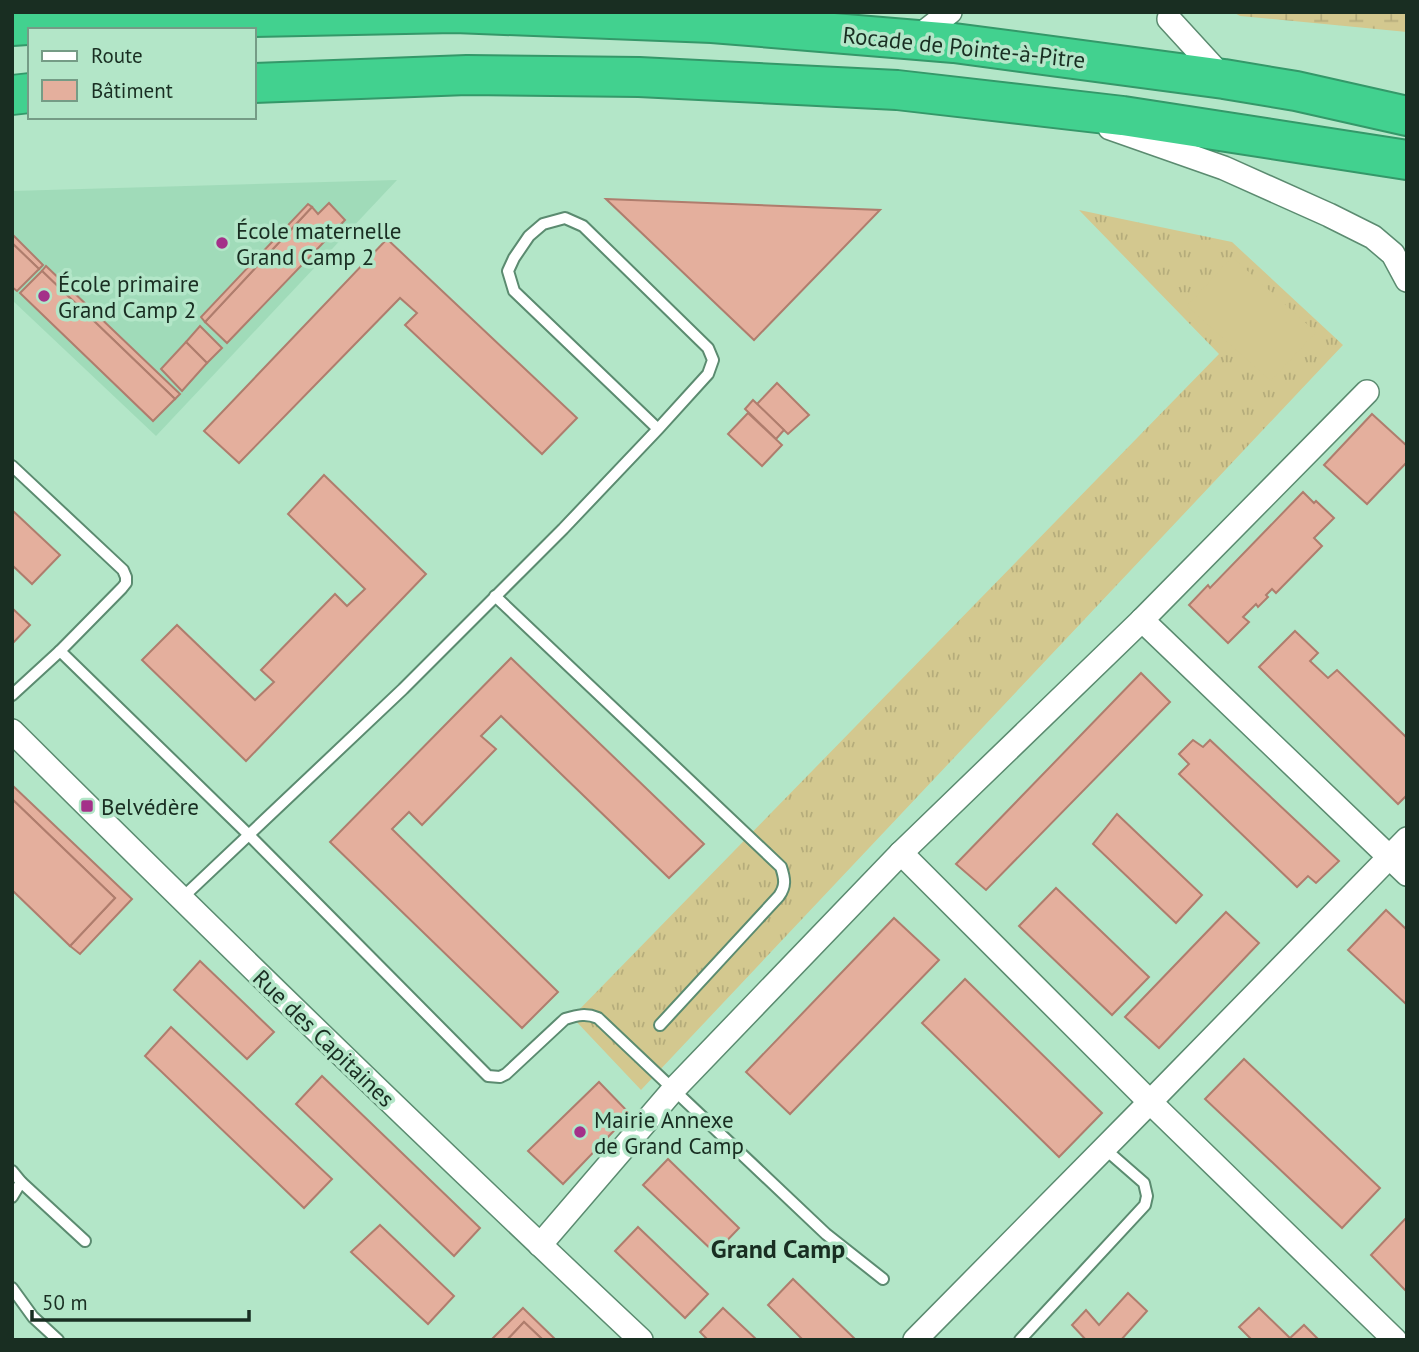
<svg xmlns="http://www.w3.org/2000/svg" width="1419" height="1352" viewBox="0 0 1419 1352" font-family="'PT Sans',sans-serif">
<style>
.built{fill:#a0dbb9}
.grass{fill:url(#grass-tufts)}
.wetland{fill:url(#wetland-marsh)}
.pitch{fill:#d3c88f}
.building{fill:#e4af9d;stroke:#af7d6d;stroke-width:2}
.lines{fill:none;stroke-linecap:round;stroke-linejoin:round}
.lane-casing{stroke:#5b8b70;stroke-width:14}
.street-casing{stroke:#5b8b70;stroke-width:26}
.highway-casing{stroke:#349869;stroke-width:42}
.lane{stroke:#fff;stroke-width:10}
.street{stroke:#fff;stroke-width:23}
.highway{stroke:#42d18f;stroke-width:38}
.poi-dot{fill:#a43089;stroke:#b3e6c8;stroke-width:2.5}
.labels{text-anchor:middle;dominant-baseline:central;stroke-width:7;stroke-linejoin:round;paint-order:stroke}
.street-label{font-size:23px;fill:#192e22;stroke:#b3e6c8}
.poi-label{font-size:23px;fill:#192e22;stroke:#b3e6c8;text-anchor:start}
.quarter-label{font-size:26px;font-weight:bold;fill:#192e22;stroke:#b3e6c8}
</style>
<defs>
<pattern id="grass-tufts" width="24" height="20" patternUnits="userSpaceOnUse" patternTransform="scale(1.75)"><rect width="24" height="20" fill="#d3c88f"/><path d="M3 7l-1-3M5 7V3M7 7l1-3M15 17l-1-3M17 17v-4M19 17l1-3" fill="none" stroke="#b5ac7b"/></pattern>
<pattern id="wetland-marsh" width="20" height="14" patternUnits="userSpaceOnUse" patternTransform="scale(1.75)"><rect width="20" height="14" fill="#d3c88f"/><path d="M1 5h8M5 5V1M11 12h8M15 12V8" fill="none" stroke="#b5ac7b"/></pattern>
</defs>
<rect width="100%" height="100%" fill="#b3e6c8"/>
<path class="built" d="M397,180L156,436L12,300V191Z"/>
<path class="grass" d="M1079,210L1232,242L1343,345L641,1090L572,1017L1219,354Z"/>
<path class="wetland" d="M1233,12H1407V32L1240,16Z"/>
<path class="pitch" d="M1232,257L1316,332L1271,381L1187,306Z"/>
<g class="building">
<path d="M606,199L880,210L754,340Z"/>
<path d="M329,203L345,220L227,343L205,322L312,207L318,214Z"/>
<path d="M308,204L312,207L205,322L201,317Z"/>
<path d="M13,235L43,265L39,269L12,243Z"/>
<path d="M387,239L577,418L542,454L405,325L417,313L400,298L239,463L204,431Z"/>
<path d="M12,243L39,269L17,291L12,287Z"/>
<path d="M46,266L180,394L175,399L42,271Z"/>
<path d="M42,271L175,399L153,421L20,293Z"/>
<path d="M200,326L222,348L207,363L186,342Z"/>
<path d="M186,342L207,363L182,391L161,369Z"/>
<path d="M777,383L809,415L788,434L757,404Z"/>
<path d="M753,400L784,430L776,439L745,409Z"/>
<path d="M748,413L782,445L762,466L728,434Z"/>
<path d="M1372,414L1407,446V462L1367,504L1324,465Z"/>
<path d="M324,475L426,574L246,761L142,660L177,625L255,700L274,682L261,670L335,594L347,606L365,589L288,514Z"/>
<path d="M1303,492L1314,503L1316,501L1334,518L1314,538L1322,546L1276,593L1272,589L1266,595L1268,597L1258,607L1256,604L1243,617L1249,622L1228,643L1189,605L1208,585L1210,588Z"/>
<path d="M12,510L60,555L32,584L12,565Z"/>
<path d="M12,608L30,625L12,644Z"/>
<path d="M1295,631L1318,653L1310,661L1328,678L1337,670L1407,738V795L1398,804L1259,667Z"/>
<path d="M511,658L704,844L669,878L501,716L481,736L496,749L422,825L409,812L392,829L558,992L522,1028L330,842Z"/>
<path d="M1141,673L1170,702L986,890L956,864Z"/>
<path d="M1193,740L1203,747L1210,740L1339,861L1316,883L1308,876L1297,887L1179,774L1189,764L1179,754Z"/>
<path d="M12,785L132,899L80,954L70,946L115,898L12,799Z"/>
<path d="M12,799L115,898L70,946L12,890Z"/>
<path d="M1117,814L1202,895L1176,923L1093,844Z"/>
<path d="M1056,888L1149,977L1112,1015L1019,926Z"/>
<path d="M1386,910L1407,930V1005L1348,950Z"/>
<path d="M1226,912L1259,943L1159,1048L1125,1017Z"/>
<path d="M894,918L939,960L790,1114L746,1072Z"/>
<path d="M200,961L274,1032L247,1059L174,990Z"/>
<path d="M965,979L1102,1113L1059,1157L922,1023Z"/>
<path d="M171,1027L332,1179L304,1208L145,1056Z"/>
<path d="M1244,1059L1380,1188L1342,1228L1205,1099Z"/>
<path d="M322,1076L480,1228L454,1256L296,1104Z"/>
<path d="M599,1082L630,1114L563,1184L528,1151Z"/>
<path d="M668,1159L739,1228L715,1253L643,1185Z"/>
<path d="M1407,1217V1292L1371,1255Z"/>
<path d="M380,1225L454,1296L428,1324L351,1252Z"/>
<path d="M638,1227L708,1294L685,1318L615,1251Z"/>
<path d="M793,1279L856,1340H803L768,1305Z"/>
<path d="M1128,1293L1147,1311L1121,1340H1086L1072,1325L1086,1310L1099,1325Z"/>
<path d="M523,1308L556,1340H543L524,1322L507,1340H491Z"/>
<path d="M723,1308L757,1340H708L700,1332Z"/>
<path d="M1259,1308L1290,1338L1304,1325L1319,1340H1252L1239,1327Z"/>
<path d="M524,1322L543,1340H507Z"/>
</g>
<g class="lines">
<defs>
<g id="lane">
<path d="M12,466L123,570L126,577V583L122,588L60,651L12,695"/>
<path d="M495,596L781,867C785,879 786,886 779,896L660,1025"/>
<path d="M60,651L249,835L488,1076L500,1077L506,1074L565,1019C578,1015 586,1013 598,1018L826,1234L883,1279"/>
<path d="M181,899L403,689L563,529L658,429L708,374L713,360L708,348L583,226L565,218L543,224L529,236L514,258L508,271L514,291L658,429"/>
<path d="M12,1171L21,1182L85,1241"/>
<path d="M12,1197L21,1182"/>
<path d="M12,1288L33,1317L58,1340"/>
<path d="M1020,1340L1145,1205L1147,1196L1144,1183L1105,1149"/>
</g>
<g id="street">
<path d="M1169,19L1224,79"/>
<path d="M914,40L950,12"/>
<path d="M1110,128L1224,168L1329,215L1373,237L1393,254L1407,280"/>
<path d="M1142,620L1407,874"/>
<path d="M12,731C219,937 428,1140 641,1340"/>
<path d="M901,853L1150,1102L1395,1340"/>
<path d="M540,1245L674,1089L901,853L1142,620L1367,392"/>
<path d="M915,1340L1150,1102L1407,839"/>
</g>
<g id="highway">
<path d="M12,26L102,20L455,13L712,23L954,43L1224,79L1296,91L1407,116"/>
<path d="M254,83L467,75L639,77L897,90L1123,116L1407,160"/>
<path d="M12,95L30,93"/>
</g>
</defs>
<use href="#lane" class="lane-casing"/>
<use href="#street" class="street-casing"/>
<use href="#highway" class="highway-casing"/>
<use href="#lane" class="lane"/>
<use href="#street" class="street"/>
<use href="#highway" class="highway"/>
</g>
<g class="poi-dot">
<circle cx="222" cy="243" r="7"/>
<circle cx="44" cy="296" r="7"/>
<rect x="80" y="799" width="14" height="14" rx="3.5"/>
<circle cx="580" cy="1132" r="7"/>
</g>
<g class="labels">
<g class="street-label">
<text transform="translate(964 47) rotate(6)">Rocade de Pointe-à-Pitre</text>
<text transform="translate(324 1038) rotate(44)">Rue des Capitaines</text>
</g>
<g class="poi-label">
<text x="236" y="230">École maternelle<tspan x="236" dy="26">Grand Camp 2</tspan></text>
<text x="58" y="283">École primaire<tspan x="58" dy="26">Grand Camp 2</tspan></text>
<text x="101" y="806">Belvédère</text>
<text x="594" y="1119">Mairie Annexe<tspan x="594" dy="26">de Grand Camp</tspan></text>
</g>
<g class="quarter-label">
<text x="778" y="1248">Grand Camp</text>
</g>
</g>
<rect width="1419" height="1352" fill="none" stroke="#192e22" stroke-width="28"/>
<rect x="28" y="28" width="228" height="91" fill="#b3e6c8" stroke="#759c86" stroke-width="2"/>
<rect x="42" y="51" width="35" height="10" fill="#ffffff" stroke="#759c86" stroke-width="2"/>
<text x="91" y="63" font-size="21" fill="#192e22">Route</text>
<rect x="42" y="80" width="35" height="21" fill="#e4af9d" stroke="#759c86" stroke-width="2"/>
<text x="91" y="98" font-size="21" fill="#192e22">Bâtiment</text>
<path d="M32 1310v10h217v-10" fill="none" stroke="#192e22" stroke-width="3.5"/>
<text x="42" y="1310" font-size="21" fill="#192e22" stroke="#b3e6c8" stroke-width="5" paint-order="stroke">50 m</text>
</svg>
